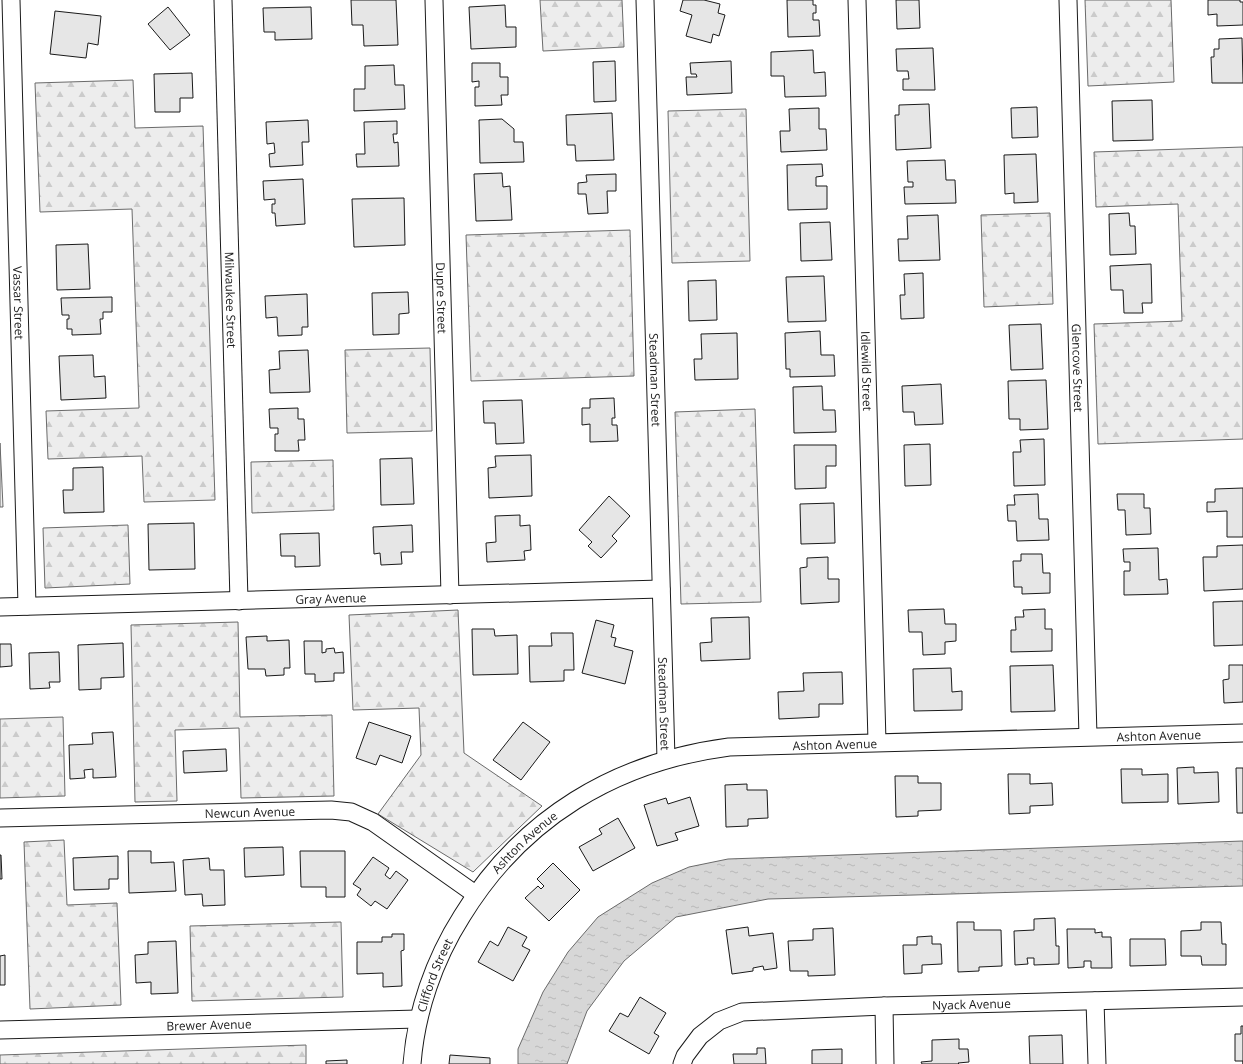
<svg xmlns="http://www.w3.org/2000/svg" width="1243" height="1064" viewBox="0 0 1243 1064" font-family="'Open Sans',sans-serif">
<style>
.forest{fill:url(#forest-firs);stroke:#6a6a6a}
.water{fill:url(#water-ripples);stroke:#6a6a6a}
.building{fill:#e6e6e6;stroke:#1a1a1a}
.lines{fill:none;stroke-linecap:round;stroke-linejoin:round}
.minor-casing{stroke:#1a1a1a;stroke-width:19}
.minor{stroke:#fff;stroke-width:17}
.labels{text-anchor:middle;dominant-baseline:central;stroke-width:3;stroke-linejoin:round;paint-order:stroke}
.street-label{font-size:12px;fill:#1a1a1a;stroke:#fff}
</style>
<defs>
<pattern id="forest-firs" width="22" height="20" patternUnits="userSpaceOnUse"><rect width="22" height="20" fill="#ededed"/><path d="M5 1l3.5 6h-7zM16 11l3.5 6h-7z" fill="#cbcbcb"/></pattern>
<pattern id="water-ripples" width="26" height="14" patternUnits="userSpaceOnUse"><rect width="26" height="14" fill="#d7d7d7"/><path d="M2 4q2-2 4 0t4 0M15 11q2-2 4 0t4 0" fill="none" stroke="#b8b8b8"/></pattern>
</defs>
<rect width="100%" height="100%" fill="#fff"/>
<g class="forest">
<path d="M540,0H622L624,47L543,51Z"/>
<path d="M1085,0H1171L1174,82L1088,86Z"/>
<path d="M133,80L135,128L203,126L215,500L144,502L142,456L48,459L46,411L139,408L132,209L40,212L35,83Z"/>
<path d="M746,109L750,261L672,263L668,111Z"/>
<path d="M1243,147V439L1098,444L1094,324L1182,321L1178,204L1096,207L1094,152Z"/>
<path d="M1050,213L1053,304L984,307L981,215Z"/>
<path d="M630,230L634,376L471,381L466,235Z"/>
<path d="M430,348L432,431L347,433L345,350Z"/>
<path d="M755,409L761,602L681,604L675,412Z"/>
<path d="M0,443L3,507H0Z"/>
<path d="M333,460L334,510L252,513L251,462Z"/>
<path d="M128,525L130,584L45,588L43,528Z"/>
<path d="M458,610L464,753L542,806L473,872L378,814L421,755L419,708L353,710L349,615Z"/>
<path d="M238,622L240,717L332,715L334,796L241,798L239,728L175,730L177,801L135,802L131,625Z"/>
<path d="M63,717L65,796L0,798V719Z"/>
<path d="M64,840L67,905L117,903L121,1005L30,1009L24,842Z"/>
<path d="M341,922L343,997L192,1001L190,926Z"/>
<path d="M306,1045V1064H0V1055Z"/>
</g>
<path class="water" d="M1243,841V886L768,899L676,917L624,961L587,1011L567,1064H518V1049L543,992L568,952L598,917L652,883L689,867L728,859Z"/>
<g class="building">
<path d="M351,0H396L398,45L364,46L363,25H352Z"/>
<path d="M683,0H704L720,4L718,13L725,15L719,36L713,34L711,43L686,36L692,15L680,11Z"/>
<path d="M787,0H813V5H816V13H813V20H819L820,36L788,37Z"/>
<path d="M896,0H919L920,28L897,29Z"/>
<path d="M1208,0H1240V2H1243V25L1217,26V14L1208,15Z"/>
<path d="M505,5L506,27H516V47L471,49L469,7Z"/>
<path d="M168,7L190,35L170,50L148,24Z"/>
<path d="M311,7L312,39L275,40V32H264L263,8Z"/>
<path d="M55,11L101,16L98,45L88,43L86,58L50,54Z"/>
<path d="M1242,38L1243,83H1212L1211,57H1214V49H1219V39Z"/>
<path d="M933,48L935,90H903V79H909L908,71H897L896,49Z"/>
<path d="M813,50L814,73L825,72L826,96L785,97L784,76H771V52Z"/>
<path d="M615,61L616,101L594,102L593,62Z"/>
<path d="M731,61L732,93L687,95L686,77H697L696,74H691L690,63Z"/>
<path d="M472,63H500V77H508V95H501L502,105L475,106V87H479V81L472,82Z"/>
<path d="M394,65L395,85H404L405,109L354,111V89H365V66Z"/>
<path d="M192,73L193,98H180V112H155L154,74Z"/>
<path d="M1152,100L1153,140L1113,141L1112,101Z"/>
<path d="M929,104L931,148L896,150L895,115H899V105Z"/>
<path d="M1037,107L1038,137L1012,138L1011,108Z"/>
<path d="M819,108V129H826L827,150L781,152L780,131H790L789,109Z"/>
<path d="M612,113L614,160L576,161L575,145H567L566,115Z"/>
<path d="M502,119L514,129V142H523L524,162L480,163L479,120Z"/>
<path d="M308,120L309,142H302L303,165L270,167L269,154L275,153L274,143L267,144L266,122Z"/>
<path d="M397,121V134H393L394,143L398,142L399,166L357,167L356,154H365L364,122Z"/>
<path d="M1036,154L1038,202L1014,203V193L1005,194L1004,155Z"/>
<path d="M945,160L946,180H955L956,203L905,204L904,187H913V182H908L907,161Z"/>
<path d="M822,164L823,176L816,177V186H827V209L788,210L787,165Z"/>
<path d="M502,173L503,187L510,186L512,220L476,221L474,174Z"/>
<path d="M616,174V191H607L608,213L588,214L586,194H578V183L587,182L586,175Z"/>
<path d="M303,179L305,224L276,226L275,213H272V204H275V199L264,200L263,181Z"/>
<path d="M404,198L405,245L354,247L352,199Z"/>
<path d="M1129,213L1130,226H1135L1136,254L1110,255L1109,214Z"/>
<path d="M938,215L940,260L899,261L898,239H908L907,216Z"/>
<path d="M830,222L832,260L801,261L800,223Z"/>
<path d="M88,244L90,289L57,290L56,245Z"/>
<path d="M1151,264L1152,303H1142L1143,313H1124L1123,290H1111L1110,266Z"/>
<path d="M923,273L924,318L901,319L900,295H905L904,274Z"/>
<path d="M824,276L826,321L788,322L786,277Z"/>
<path d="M716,280L717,320L689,321L688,281Z"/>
<path d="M408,292L409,313L399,314V334L373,335L372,293Z"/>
<path d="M307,294L308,327H302V335L278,336L277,317L266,318L265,296Z"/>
<path d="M112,297V312H103V319H100L101,334L72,335V329H67V319H69V315H62L61,298Z"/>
<path d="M1041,324L1043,369L1011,370L1009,325Z"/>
<path d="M820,331L821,355H834L835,376L790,377V369H786L785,333Z"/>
<path d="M737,333L738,379L695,380L694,359H702L701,334Z"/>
<path d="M308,350L310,392L270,393L269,370L280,369L279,351Z"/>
<path d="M93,355L94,377L105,376L106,398L61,400L59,356Z"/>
<path d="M1046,380L1048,429L1020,430V419H1009L1008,381Z"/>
<path d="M941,384L943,424L915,425L914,412H903L902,386Z"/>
<path d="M822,386L823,410H835L836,432L794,433L793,387Z"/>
<path d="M614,398L615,418H612V425H617L618,441L590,442V424L582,425V408H590V399Z"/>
<path d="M522,400L524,443L496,444L495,423H484L483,401Z"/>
<path d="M298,408V419H304L305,440H298L299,451H275V434H278V428H270L269,409Z"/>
<path d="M1044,439L1045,485L1014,486L1013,452H1021L1020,440Z"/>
<path d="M930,444L931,485L905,486L904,445Z"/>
<path d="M794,445H836V466H826V488L795,489Z"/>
<path d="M531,455L532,496L489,498L488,468L496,467L495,456Z"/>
<path d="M412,458L414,504L381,505L380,459Z"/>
<path d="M103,467L104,512L64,513L63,490H73V468Z"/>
<path d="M1243,488V537H1227V511L1207,512V502H1215V489Z"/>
<path d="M1038,494L1039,519H1048L1049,540L1017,541L1016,521H1008L1007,505H1015L1014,495Z"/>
<path d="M1117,494H1144V508H1150L1151,534L1126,535L1125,510H1118Z"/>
<path d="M609,496L630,516L612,536L617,541L601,558L588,546L592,542L579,530Z"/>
<path d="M834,503L835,543L801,544L800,504Z"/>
<path d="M520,515V526L530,525L531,550L524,551L525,560L487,562L486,543L496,542L495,516Z"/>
<path d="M194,523L195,569L149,570L148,524Z"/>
<path d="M412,525L413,552H401L402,564L381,565L380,553L374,554L373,527Z"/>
<path d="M319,533L320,566L295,567V556H281L280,534Z"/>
<path d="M1243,545V589L1204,591L1203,557H1217V546Z"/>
<path d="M1158,548L1159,580L1167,579L1168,594L1124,595V571H1130V562H1124L1123,549Z"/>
<path d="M1021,554H1042L1043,573H1050V593L1022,594V587H1014L1013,561H1021Z"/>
<path d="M828,557V579H839V602L801,604L800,568L807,567V558Z"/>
<path d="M1243,601V645L1214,646L1213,602Z"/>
<path d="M944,609L945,624H956V641L945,642V654L923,655L922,632H909L908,610Z"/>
<path d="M1045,609V629H1052V651L1011,652V630H1016L1015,617H1024L1023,610Z"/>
<path d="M749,617L750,659L701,661L700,643L712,642L711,618Z"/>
<path d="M596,620L614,625L611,637L616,638L614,646L633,651L625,684L582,673Z"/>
<path d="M472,629H494L495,636L517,635L518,674L473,675Z"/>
<path d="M551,633H573L574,670H564V681L530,682L529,646H552Z"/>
<path d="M267,636V641L289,640L290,668H284V675L266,676L265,669H248L246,637Z"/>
<path d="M304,641H322V653L326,652V649L334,648L335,653L343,652L344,673H334V681L315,682V674H305Z"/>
<path d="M123,643L124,677L101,678V689L79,690L78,645Z"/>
<path d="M0,644H11L12,666L0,667Z"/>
<path d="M59,652L60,682H49L50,688L30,689L29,653Z"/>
<path d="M1053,665L1055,711L1011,712L1010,666Z"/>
<path d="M1229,665H1243V702L1224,703L1223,680L1229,679Z"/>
<path d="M951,668L952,692L962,691V710L914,711L913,669Z"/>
<path d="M842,672L843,704H819V717L779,719L778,692L804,691L803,673Z"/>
<path d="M369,722L411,736L402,763L380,755L376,765L356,758Z"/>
<path d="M523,722L550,742L521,780L493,760Z"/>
<path d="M113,732L116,777L93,778V769L84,770L85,778L70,779L69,745L93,744L92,733Z"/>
<path d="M226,749L227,771L184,773L183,751Z"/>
<path d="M1194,767V773L1218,772L1219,802L1178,804L1177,768Z"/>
<path d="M1236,768H1243V813H1237Z"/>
<path d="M1121,769H1142V775L1168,774V802L1122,803Z"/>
<path d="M1008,774H1030V784L1052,783L1053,805L1030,806V813L1009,814Z"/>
<path d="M895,776H918V783H941V810L918,811V816L896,817Z"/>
<path d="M747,784V790H767L768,818L748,819V826L726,827L725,785Z"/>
<path d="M690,797L699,826L675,833L678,840L657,846L644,805L666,798L668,804Z"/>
<path d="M618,818L635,848L593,871L579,847L602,834L599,829Z"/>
<path d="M283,847L284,875L245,877L244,848Z"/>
<path d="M128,851H151V863L174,862L176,891L129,893Z"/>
<path d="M300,851H345V897H326V887H301Z"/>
<path d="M0,855H1L2,879H0Z"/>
<path d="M118,856V879H109V889L74,890L73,858Z"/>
<path d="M373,857L389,868L385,875L390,879L396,871L408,880L387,909L375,901L371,906L357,895L361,889L353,884Z"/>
<path d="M209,858L210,870H224L225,905L203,906L202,894L185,895L183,860Z"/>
<path d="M553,863L580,890L549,921L525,898L538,886L541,889L544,886L537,879Z"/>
<path d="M1055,918L1056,946H1059V964L1034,965V958H1027L1028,964L1015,965L1014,931L1034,930V919Z"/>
<path d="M957,922H974V930H1001L1002,966L979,967V971L958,972Z"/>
<path d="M1201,922H1221L1222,944H1226V965H1202L1201,956H1181V931L1201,930Z"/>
<path d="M508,927L527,937L522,946L530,950L513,981L478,962L490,941L498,946Z"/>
<path d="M748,927L749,936L773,933L777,968L764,970L763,966L753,968V971L732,974L726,930Z"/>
<path d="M833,928L835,975L808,976V971H790L788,941L813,940V929Z"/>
<path d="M1067,929H1095V933L1102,932V937H1111L1112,968H1091V961H1084V967L1068,968Z"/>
<path d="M392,934H404V950L401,951L402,986L383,987V973L357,974V942H382V937H392Z"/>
<path d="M932,936V944H941L942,964L922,965V973L904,974L903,945H917V937Z"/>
<path d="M1130,939H1165L1166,965L1130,966Z"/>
<path d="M176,941L178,993L151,994V982L136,983L135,955L148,954V942Z"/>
<path d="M5,955V985H0V956Z"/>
<path d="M640,997L666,1013L654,1033L659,1036L649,1054L609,1031L620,1013L628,1017Z"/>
<path d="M1241,1026H1243V1064V1061H1235V1034H1241Z"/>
<path d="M1062,1035L1063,1064H1030L1029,1036Z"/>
<path d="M959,1039V1049H968L969,1062L958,1063L959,1064H922L921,1062L932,1061V1040Z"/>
<path d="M757,1048H765L766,1064H734L733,1054H757Z"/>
<path d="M842,1049V1064H812V1050Z"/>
<path d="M450,1055L490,1058V1064H449Z"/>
<path d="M347,1060V1064H326V1061Z"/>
</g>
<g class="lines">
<defs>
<g id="minor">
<path id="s1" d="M11,0L27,606"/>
<path id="s2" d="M223,0L239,601"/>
<path id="s3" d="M434,0L450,595"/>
<path id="s4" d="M645,0L666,759"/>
<path id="s5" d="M857,0L877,742"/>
<path id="s6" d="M1068,0L1088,736"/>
<path id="s7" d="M0,607L661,589"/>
<path id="s8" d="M0,818L331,810L351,812L373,822L475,894"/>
<path d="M1095,1001L1097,1064"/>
<path d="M884,1006L885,1064"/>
<path id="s9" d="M0,1030L418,1019"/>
<path id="s10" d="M412,1064C416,1012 434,960 462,916C522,818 615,762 729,747L1243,733"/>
<path id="s11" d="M682,1064L685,1056L700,1036L719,1021L742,1012L884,1006L1243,997"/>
</g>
</defs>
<use href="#minor" class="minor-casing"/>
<use href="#minor" class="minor"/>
</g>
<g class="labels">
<g class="street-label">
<text stroke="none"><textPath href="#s3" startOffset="298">Dupre Street</textPath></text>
<text stroke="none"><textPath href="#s2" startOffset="300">Milwaukee Street</textPath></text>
<text stroke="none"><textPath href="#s1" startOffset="303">Vassar Street</textPath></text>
<text stroke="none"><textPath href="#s6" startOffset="368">Glencove Street</textPath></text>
<text stroke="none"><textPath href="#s5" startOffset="371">Idlewild Street</textPath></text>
<text stroke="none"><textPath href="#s4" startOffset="380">Steadman Street</textPath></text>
<text stroke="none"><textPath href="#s7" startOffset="331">Gray Avenue</textPath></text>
<text stroke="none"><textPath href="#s4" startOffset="704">Steadman Street</textPath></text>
<text stroke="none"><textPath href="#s10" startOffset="915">Ashton Avenue</textPath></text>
<text stroke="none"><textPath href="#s10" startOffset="591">Ashton Avenue</textPath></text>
<text stroke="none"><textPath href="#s8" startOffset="250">Newcun Avenue</textPath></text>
<text stroke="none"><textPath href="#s10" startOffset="255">Ashton Avenue</textPath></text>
<text stroke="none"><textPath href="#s10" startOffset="92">Clifford Street</textPath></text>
<text stroke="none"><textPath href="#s11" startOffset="312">Nyack Avenue</textPath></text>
<text stroke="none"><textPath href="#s9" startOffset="209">Brewer Avenue</textPath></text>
</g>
</g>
</svg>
